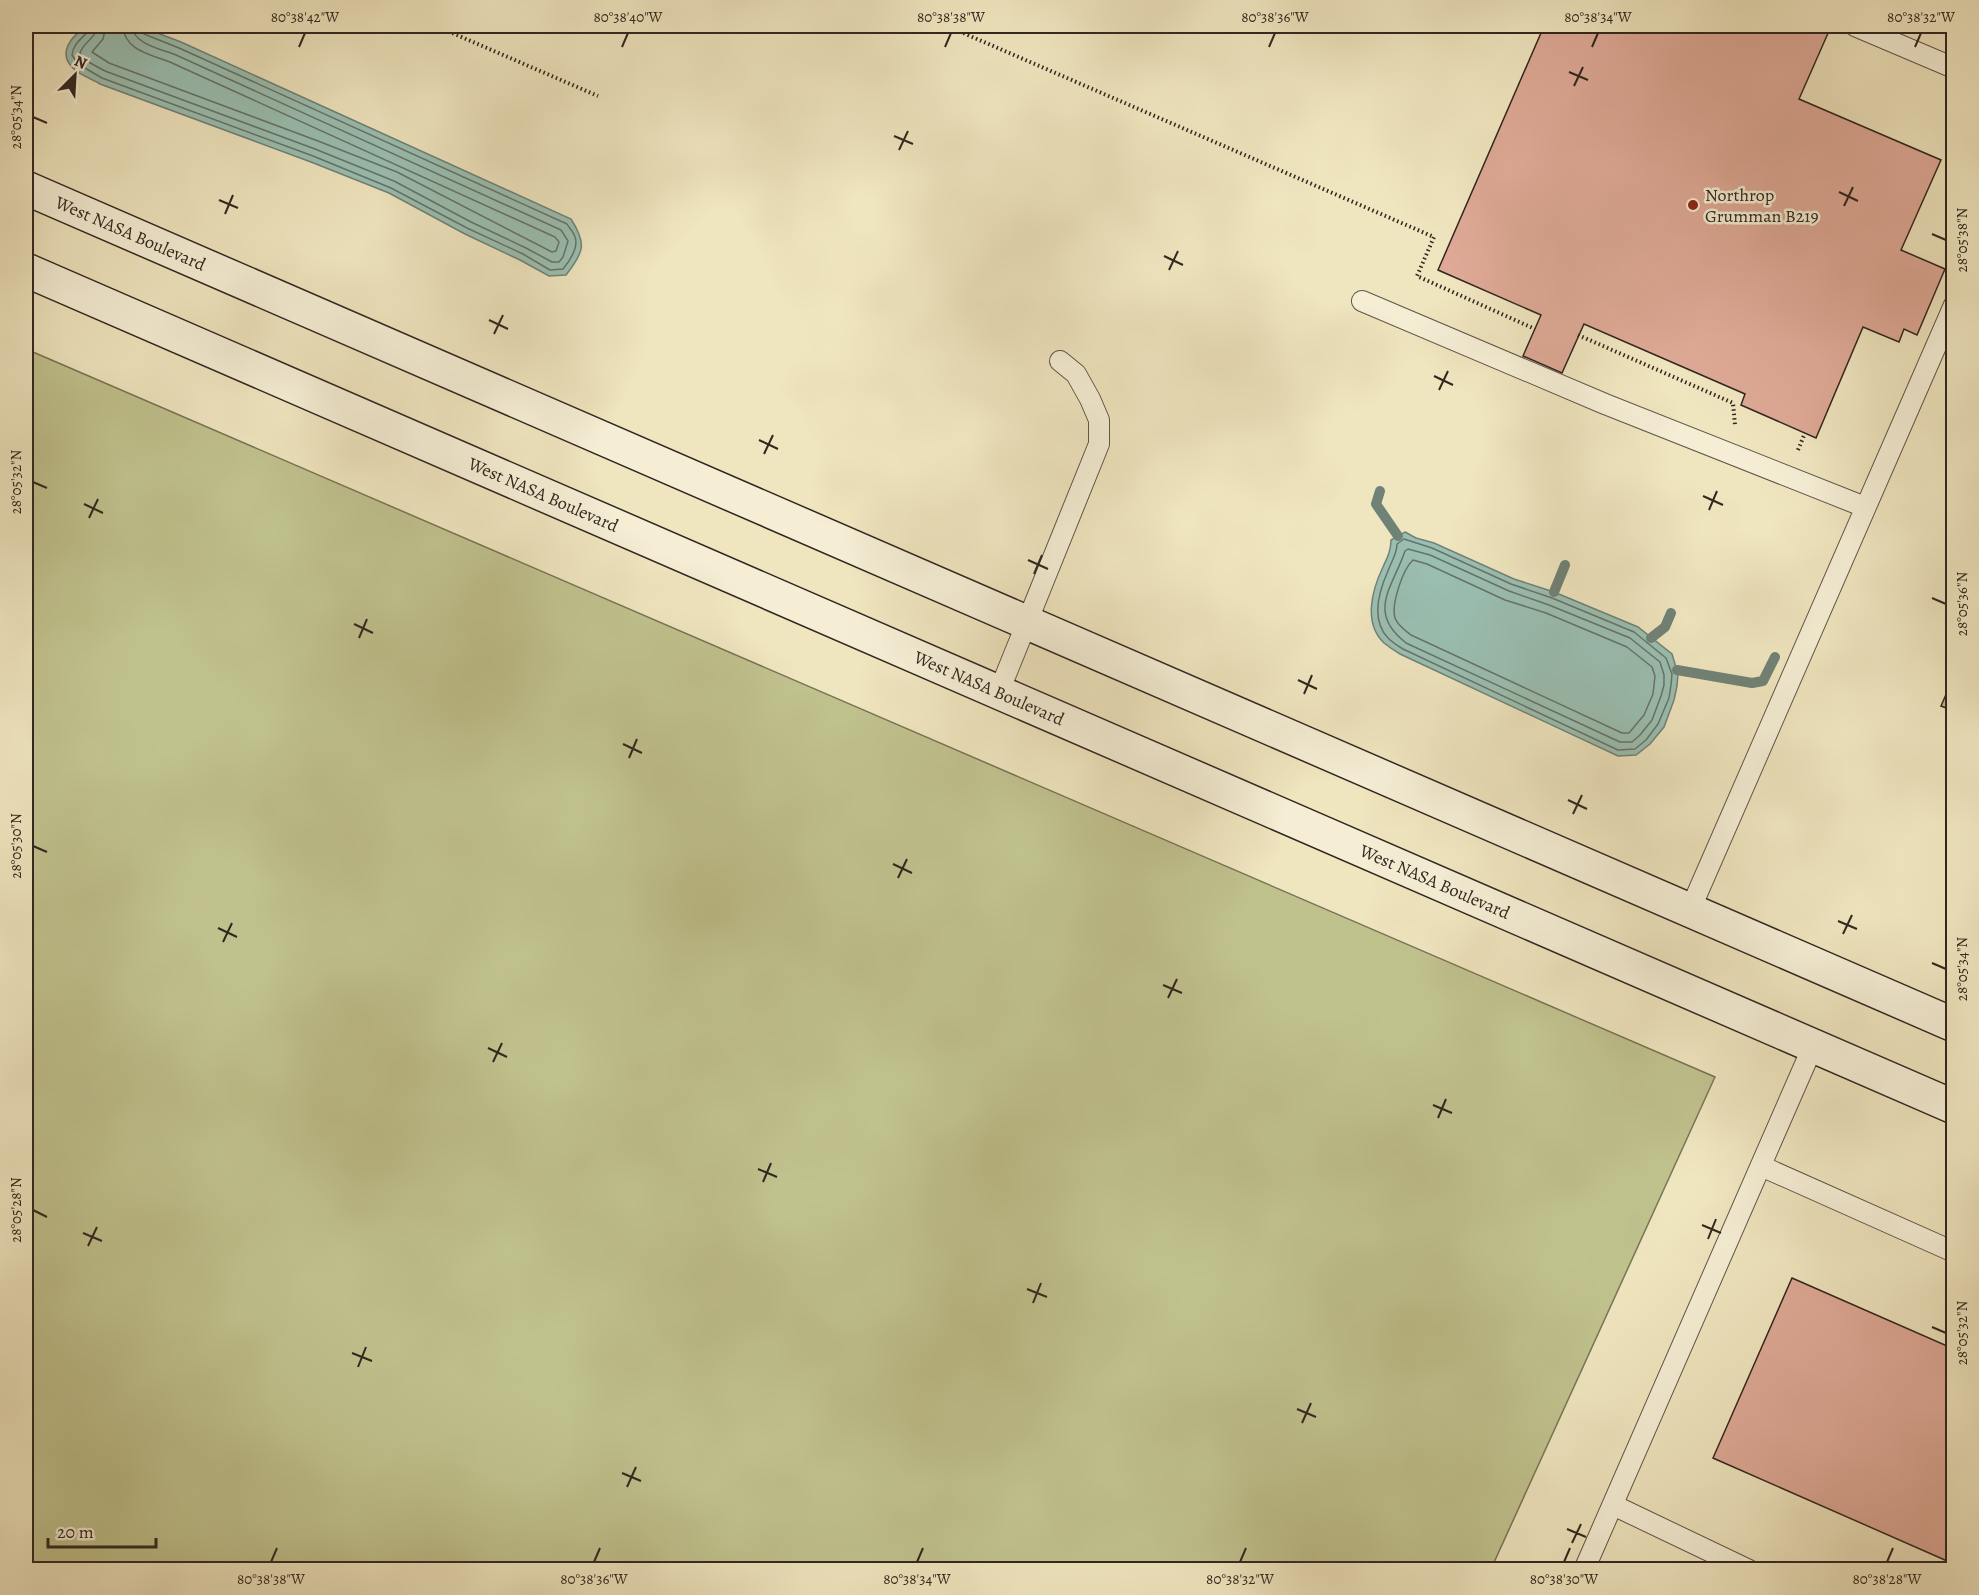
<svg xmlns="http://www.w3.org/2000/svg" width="1979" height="1595" viewBox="0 0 1979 1595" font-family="Alegreya,serif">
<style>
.green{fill:#c0c28e;stroke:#787456;stroke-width:1.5}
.water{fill:#9abfb2;stroke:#708277;stroke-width:1.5}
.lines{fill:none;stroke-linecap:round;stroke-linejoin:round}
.shore{stroke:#667368;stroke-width:1.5}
.stream{stroke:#708277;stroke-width:10}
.building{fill:#dea996;stroke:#31271f;stroke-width:1.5}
.service-casing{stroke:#605647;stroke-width:22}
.secondary-casing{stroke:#31271f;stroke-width:36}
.path{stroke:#31271f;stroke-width:4;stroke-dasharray:1.5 3;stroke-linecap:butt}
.service{stroke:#f5eed5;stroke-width:20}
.secondary{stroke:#f5eed5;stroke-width:33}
.ticks{fill:none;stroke:#31271f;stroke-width:2}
.poi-dot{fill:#8f2418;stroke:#f5eed5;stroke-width:2}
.labels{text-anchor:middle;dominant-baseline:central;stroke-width:5;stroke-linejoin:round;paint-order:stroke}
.poi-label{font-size:18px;fill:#31271f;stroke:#f5eed5;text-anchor:start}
.street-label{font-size:18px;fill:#31271f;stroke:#f5eed5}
.neatline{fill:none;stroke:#31271f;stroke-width:2}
.ticks-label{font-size:15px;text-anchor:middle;fill:#31271f}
</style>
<rect width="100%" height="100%" fill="#efe5bf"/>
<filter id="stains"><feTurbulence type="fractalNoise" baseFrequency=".00333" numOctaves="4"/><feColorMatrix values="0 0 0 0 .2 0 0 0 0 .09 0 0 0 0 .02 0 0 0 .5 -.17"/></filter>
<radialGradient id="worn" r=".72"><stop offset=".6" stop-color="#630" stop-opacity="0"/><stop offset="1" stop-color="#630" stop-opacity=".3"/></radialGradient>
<path class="green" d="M26,349L1715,1077L1491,1569H26Z"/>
<g class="water">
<path d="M88,26H139L181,42L571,219C587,244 584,252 566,275L549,276L520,260L465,234L389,193L311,162L100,84C92,79 80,75 74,69C56,53 72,35 88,26Z"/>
<path d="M1405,532L1416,538L1434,543L1514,579L1554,592L1638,627L1672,654L1678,674L1677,686L1674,700L1664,727L1650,744L1636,755L1618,756L1400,654C1395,651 1389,647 1384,643C1363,623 1372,590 1383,567C1387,558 1391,551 1391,540Z"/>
</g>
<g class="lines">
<g class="shore">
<path d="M90,26C88,37 74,39 72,55L78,64L102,78L313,156L391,188L467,228L523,254L550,270L563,269C569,262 579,247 575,237C574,232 569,228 567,224L179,48L144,34L140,30L139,26"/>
<path d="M97,26C96,39 84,41 80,53L83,59L105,71L315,149L394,181L471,222L526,248L552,262H559L563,257L568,241L561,230L176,55C161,49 133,44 132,26"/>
<path d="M106,26L103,39L92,52L109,63L318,141L397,172L552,252L556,251L559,242L555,237L172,63C153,55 124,51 123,26"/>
<path d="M1404,539L1432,548L1511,584L1552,598L1634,632L1666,658L1672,674L1671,685L1669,698L1658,724L1646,740L1635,749L1618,750L1403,649C1398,646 1392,642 1388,638C1370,619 1379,591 1388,571C1391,562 1397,554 1397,544Z"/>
<path d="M1408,549L1430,555L1509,591L1549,605L1630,638L1660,662L1664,675V685L1661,696L1652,720L1640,735L1632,742H1620L1406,643C1366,612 1393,587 1405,551Z"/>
<path d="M1413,560L1427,564L1505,600L1546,613L1627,647L1652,667L1655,676L1653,694L1644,715L1629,733H1622L1411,635C1405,630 1398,626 1395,618C1391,604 1403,569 1413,560Z"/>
</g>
<g class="stream">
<path d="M1380,491L1376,504L1398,536"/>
<path d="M1554,592L1565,565"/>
<path d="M1651,638L1665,627L1671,613"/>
<path d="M1677,670L1752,683L1763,681L1775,657"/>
</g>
</g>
<g class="building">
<path d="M1544,26H1817L1829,31L1799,99L1941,160L1901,250L1945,269L1917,335L1904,329L1899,342L1863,327L1816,438L1741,405L1745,394L1584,324L1562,373L1523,356L1541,315L1438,270Z"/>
<path d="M1954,676V711L1941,706Z"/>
<path d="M1792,1278L1954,1349V1564L1713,1458Z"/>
</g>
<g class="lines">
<defs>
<g id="service">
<path d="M1855,26L1954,68"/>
<path d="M1362,301L1605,404L1865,507"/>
<path d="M998,694L1099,444V420L1090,399L1076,374L1060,361"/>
<path d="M1690,910L1954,305"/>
<path d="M1761,1166L1954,1252"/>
<path d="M1613,1505L1749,1570"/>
<path d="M1584,1570L1813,1046"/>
</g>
<g id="secondary">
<path id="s1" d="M26,188L1954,1025"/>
<path id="s2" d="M26,270L1954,1107"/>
</g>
</defs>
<use href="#service" class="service-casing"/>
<use href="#secondary" class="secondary-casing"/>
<g class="path">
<path d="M436,26L598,96"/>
<path d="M947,26L1434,237L1417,276L1535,329"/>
<path d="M1578,335L1733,403L1735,425"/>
<path d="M1798,450L1805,433"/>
</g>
<use href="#service" class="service"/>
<use href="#secondary" class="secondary"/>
</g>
<path class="ticks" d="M299,47L305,33M622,47L628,33M945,47L951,33M1269,47L1275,33M1592,47L1598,33M1915,47L1921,33M1569,72L1588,80M1574,86L1583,67M33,117L47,123M894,136L913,144M899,150L908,131M1839,192L1858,201M219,200L238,208M1844,206L1853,187M225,214L233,195M1932,234L1946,240M1164,256L1183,265M1169,270L1178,251M489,320L508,329M494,334L503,315M1434,376L1453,385M1439,390L1448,371M759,440L778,449M764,454L773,435M33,482L47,488M1703,496L1723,505M84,504L103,513M1709,510L1717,491M89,518L98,499M1028,560L1048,569M1034,574L1042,555M1932,598L1946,604M354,624L373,633M359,638L367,619M1298,680L1317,689M1304,694L1312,675M623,744L642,753M629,758L637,739M1568,800L1587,809M1573,814L1582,795M33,846L47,852M893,864L912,873M898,878L907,859M1838,921L1857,929M218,928L237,937M1843,934L1852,915M223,942L232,923M1932,963L1946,969M1163,985L1182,993M1168,998L1177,979M488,1048L507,1057M493,1062L502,1043M1433,1105L1452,1113M1438,1118L1446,1099M758,1169L777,1177M763,1182L771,1163M33,1210L47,1217M1702,1225L1721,1233M83,1233L102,1241M1708,1239L1716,1219M88,1246L97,1227M1027,1289L1047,1297M1033,1303L1041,1283M1932,1327L1946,1333M352,1353L372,1361M358,1367L366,1347M1297,1409L1316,1417M1302,1423L1311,1403M622,1473L641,1481M627,1487L636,1467M1567,1529L1586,1537M1572,1543L1581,1524M271,1562L277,1548M594,1562L600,1548M917,1562L923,1548M1240,1562L1246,1548M1564,1562L1570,1548M1887,1562L1893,1548"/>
<circle class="poi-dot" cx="1693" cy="205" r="6"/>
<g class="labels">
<g class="poi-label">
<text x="1705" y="195">Northrop<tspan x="1705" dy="21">Grumman B219</tspan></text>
</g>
<g class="street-label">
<text stroke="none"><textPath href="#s1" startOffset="114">West NASA Boulevard</textPath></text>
<text stroke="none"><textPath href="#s2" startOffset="564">West NASA Boulevard</textPath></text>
<text stroke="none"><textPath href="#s2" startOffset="1050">West NASA Boulevard</textPath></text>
<text stroke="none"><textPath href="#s2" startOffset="1536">West NASA Boulevard</textPath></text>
</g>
</g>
<rect width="1979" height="1595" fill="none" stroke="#efe5bf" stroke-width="66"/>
<g transform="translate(75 75) rotate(24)" stroke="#f5eed5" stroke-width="4.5" paint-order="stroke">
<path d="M0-4.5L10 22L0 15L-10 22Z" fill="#31271f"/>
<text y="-9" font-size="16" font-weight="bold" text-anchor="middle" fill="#31271f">N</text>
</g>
<path d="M48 1538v9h108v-9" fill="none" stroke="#31271f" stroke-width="3"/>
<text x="57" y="1538" font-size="18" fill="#31271f" stroke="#f5eed5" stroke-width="4.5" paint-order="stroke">20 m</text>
<rect x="33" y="33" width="1913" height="1529" class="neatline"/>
<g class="ticks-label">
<text x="305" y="22">80°38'42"W</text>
<text x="628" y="22">80°38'40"W</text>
<text x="951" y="22">80°38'38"W</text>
<text x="1275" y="22">80°38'36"W</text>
<text x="1598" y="22">80°38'34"W</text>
<text x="1921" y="22">80°38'32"W</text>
<text transform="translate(16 117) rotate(-90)" y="5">28°05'34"N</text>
<text transform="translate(1962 240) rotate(-90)" y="5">28°05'38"N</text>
<text transform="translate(16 482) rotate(-90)" y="5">28°05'32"N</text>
<text transform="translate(1962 604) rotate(-90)" y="5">28°05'36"N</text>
<text transform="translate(16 846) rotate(-90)" y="5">28°05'30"N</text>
<text transform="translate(1962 969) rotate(-90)" y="5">28°05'34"N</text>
<text transform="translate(16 1210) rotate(-90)" y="5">28°05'28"N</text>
<text transform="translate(1962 1333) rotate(-90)" y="5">28°05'32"N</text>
<text x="271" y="1584">80°38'38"W</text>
<text x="594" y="1584">80°38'36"W</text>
<text x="917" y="1584">80°38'34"W</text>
<text x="1240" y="1584">80°38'32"W</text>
<text x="1564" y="1584">80°38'30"W</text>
<text x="1887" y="1584">80°38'28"W</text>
</g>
<rect width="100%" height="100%" filter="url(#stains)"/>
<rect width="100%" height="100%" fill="url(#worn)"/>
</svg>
